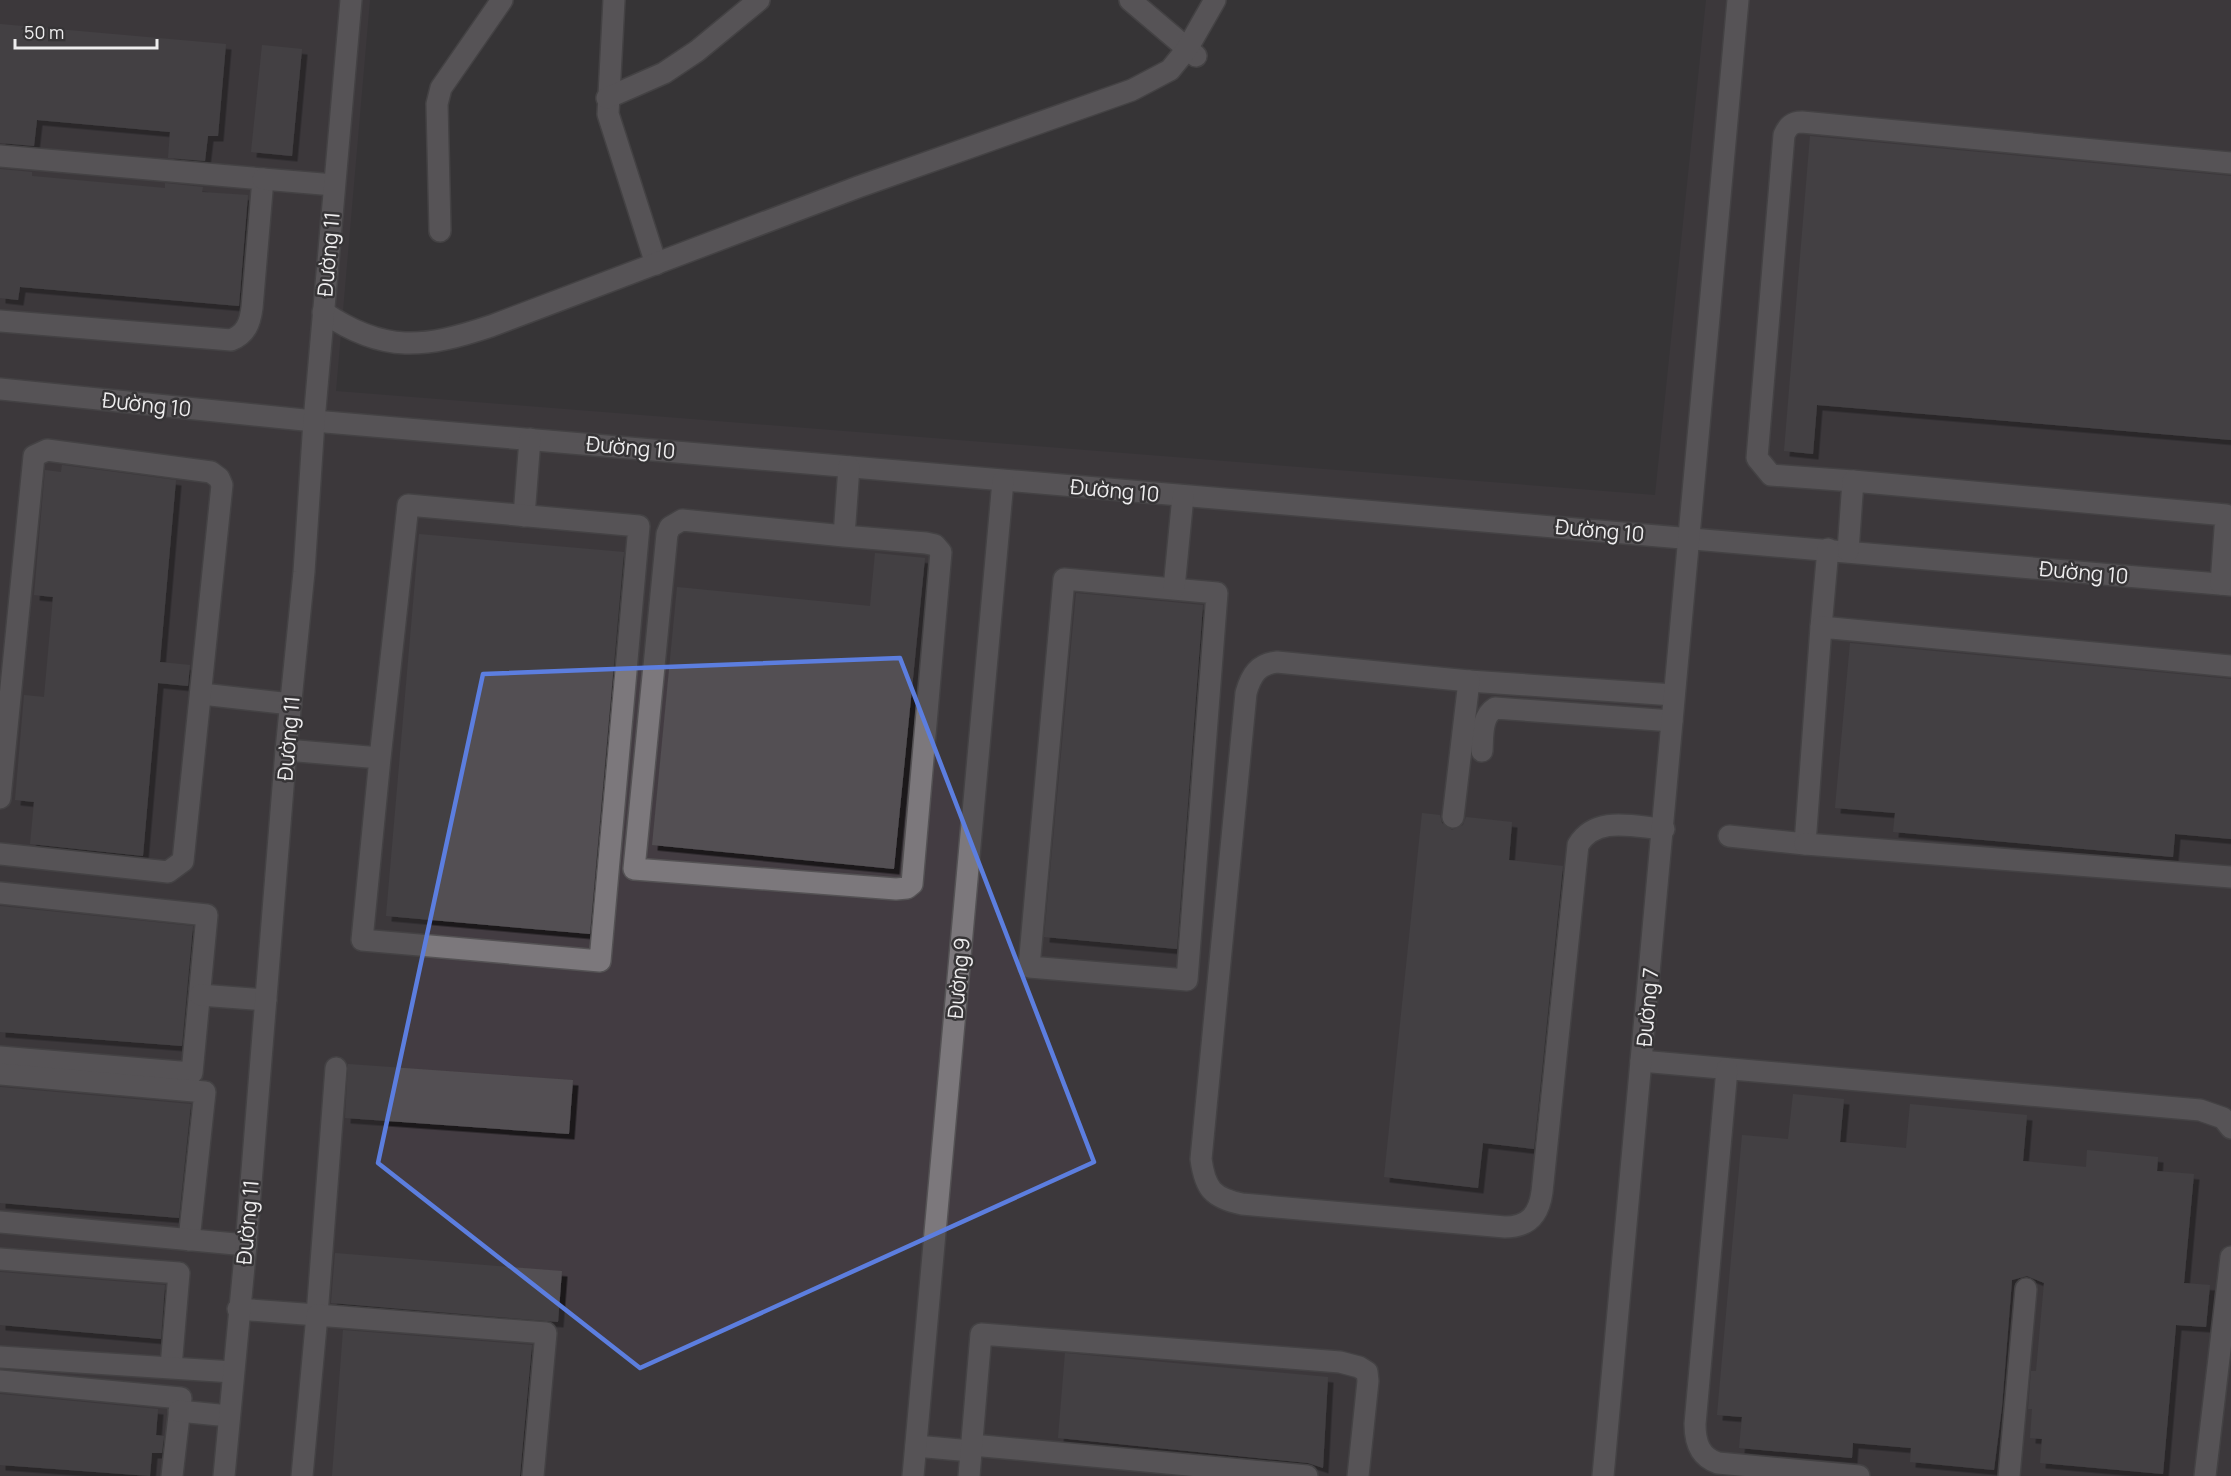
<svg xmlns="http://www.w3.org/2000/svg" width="2231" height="1476" viewBox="0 0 2231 1476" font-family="Manrope,sans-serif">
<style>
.built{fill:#433c42}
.building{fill:#524f52;filter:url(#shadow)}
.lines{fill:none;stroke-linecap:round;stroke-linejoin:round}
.minor-casing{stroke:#545254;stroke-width:24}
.minor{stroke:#7c787c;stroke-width:21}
.marked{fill:none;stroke:#5c7edf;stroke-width:4.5;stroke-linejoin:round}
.labels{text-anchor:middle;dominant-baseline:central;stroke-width:5;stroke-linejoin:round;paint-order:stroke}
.street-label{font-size:21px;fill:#eeedee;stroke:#363436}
</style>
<defs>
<filter id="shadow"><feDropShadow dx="5.5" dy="5.5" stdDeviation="0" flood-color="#0009"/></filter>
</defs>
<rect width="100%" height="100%" fill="#363436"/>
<path class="built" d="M0,0H370L336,391L1655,495L1706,0H2231V1476H0Z"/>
<g class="building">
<path d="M0,24L226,44L218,136H208L205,161L168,158L170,132L37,120L34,146L0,143Z"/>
<path d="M262,45L302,49L292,156L251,152Z"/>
<path d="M1810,136L2231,176V440L1817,405L1813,454L1784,451Z"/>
<path d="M0,169L32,172V176L165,188V183L203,187L202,192L248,195L239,306L20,287L18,300L0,298Z"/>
<path d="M62,465L176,480L160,662L190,665L188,686L158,683L143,856L30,844L34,802L15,800L24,695L44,697L53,597L34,595L45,470L61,472Z"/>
<path d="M419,534L624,552L590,934L386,916Z"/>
<path d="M875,553L925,558L894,869L652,845L677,587L870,606Z"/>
<path d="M1076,593L1203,605L1177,949L1044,937Z"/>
<path d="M1850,643L2231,679V839L2175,834L2173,857L1893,832L1895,813L1835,808Z"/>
<path d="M1422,813L1440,815L1442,823L1452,830L1463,825L1466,817L1512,822L1509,860L1563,866L1534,1149L1483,1143L1478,1188L1384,1177Z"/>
<path d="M0,906L193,926L182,1046L0,1032Z"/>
<path d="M348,1064L573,1080L569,1134L345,1118Z"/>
<path d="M0,1087L191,1104L179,1218L0,1203Z"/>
<path d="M1793,1094L1844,1099L1840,1142L1906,1148L1910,1104L2027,1115L2023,1161L2086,1167L2087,1150L2158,1157L2157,1171L2194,1174L2184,1283L2210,1285L2206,1327L2176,1325L2163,1474L2040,1463L2042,1439L2030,1438L2032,1409H2028L2031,1371H2036L2044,1283L2027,1276L2012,1280L2002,1407L1994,1470L1910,1462L1911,1448L1853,1443L1852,1458L1739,1448L1742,1417L1717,1415L1742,1135L1788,1139Z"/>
<path d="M335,1253L562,1271L558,1322L331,1303Z"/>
<path d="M0,1272L165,1285L161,1339L0,1325Z"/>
<path d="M343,1330L532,1345L520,1476H332Z"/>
<path d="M1065,1353L1328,1377L1323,1468L1308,1463L1058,1438Z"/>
<path d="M0,1394L158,1409L156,1435L164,1436L162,1453H152L150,1476L0,1465Z"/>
</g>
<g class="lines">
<defs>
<g id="minor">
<path d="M614,0L608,114L656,264"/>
<path d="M1130,0L1196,56"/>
<path d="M607,98L664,73L697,51L759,0"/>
<path d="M0,156L263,179L252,308C250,323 246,334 231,340L0,321"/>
<path d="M263,179L334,185"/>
<path d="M440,231L437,104L441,88L502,0"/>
<path d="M323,312C384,354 425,348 491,326L858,187L1132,90L1170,70L1187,49L1215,0"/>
<path d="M0,389L314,421L2231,585"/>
<path d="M1853,481L1771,475L1757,458L1784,135C1788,126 1792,122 1802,122L2231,163"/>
<path d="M524,516L530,439"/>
<path d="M844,536L682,520L670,527L667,534L634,869L896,889L907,888L912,884L941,552L935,545L926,543L844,536L849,467"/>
<path d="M1848,551L1853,481L2226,515L2221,584"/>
<path d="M1064,579L1217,593L1187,980L1029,967Z"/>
<path d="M1174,588L1183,496"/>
<path d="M1821,627L1828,549"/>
<path d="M1469,681L1674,695"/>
<path d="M202,694L291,704"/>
<path d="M286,750L380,758L362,940L600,961L639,526L408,505L380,758"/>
<path d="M1482,751C1483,736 1481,717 1495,708L1672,721"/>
<path d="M0,798L34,456L47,450L211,472L219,478L222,485L183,861L168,872L0,854"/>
<path d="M1453,817L1469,681L1277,662C1258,664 1251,675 1246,693L1201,1159C1205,1189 1213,1198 1242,1204L1505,1227C1529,1227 1539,1214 1542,1192L1578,845C1596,815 1634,827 1664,829"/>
<path d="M1729,836L1805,844L1821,627L2231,666"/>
<path d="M1805,844L2231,877"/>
<path d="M0,893L207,915L192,1073L0,1057"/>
<path d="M200,995L266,1000"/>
<path d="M1641,1061L2200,1110L2223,1118L2231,1128"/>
<path d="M1727,1069L1695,1424C1695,1443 1700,1457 1718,1463L1859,1476"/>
<path d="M0,1074L205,1092L189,1240"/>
<path d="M0,1222L246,1245"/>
<path d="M0,1259L179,1273L171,1367"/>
<path d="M238,1309L317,1315L336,1068"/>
<path d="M0,1357L233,1372"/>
<path d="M0,1381L181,1398L172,1476"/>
<path d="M179,1411L229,1416"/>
<path d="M972,1445L1307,1476"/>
<path d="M916,1446L971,1451"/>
<path d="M224,1476L246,1245L286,750L304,572L314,421L351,0"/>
<path d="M302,1476L317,1315L546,1333L533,1476"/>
<path d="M913,1476L1003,481"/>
<path d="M969,1476L981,1334L1340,1362L1359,1367L1367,1372L1368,1381L1358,1476"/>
<path d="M1603,1476L1738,0"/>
<path d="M2009,1476L2026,1289"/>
<path d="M2205,1476L2231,1257"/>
</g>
</defs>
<use href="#minor" class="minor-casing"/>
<use href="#minor" class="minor"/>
</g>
<path d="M0 0H2231V1476H0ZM900,658L1094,1162L640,1368L378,1163L483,674Z" fill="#363436" fill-opacity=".55" fill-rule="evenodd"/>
<path class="marked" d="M900,658L1094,1162L640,1368L378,1163L483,674Z"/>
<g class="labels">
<g class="street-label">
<text transform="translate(328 254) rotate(-85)">Đường 11</text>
<text transform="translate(147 404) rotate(6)">Đường 10</text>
<text transform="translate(631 447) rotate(5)">Đường 10</text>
<text transform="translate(1115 490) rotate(5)">Đường 10</text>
<text transform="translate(1600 530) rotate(5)">Đường 10</text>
<text transform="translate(2084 572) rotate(5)">Đường 10</text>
<text transform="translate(288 738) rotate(-85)">Đường 11</text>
<text transform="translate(958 978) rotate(-85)">Đường 9</text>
<text transform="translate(1647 1007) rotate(-85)">Đường 7</text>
<text transform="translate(247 1222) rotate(-85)">Đường 11</text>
</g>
</g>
<path d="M15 39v9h142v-9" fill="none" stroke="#eeedee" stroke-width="3"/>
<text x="24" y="39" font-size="18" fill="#eeedee" stroke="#363436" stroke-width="4.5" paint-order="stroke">50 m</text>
</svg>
